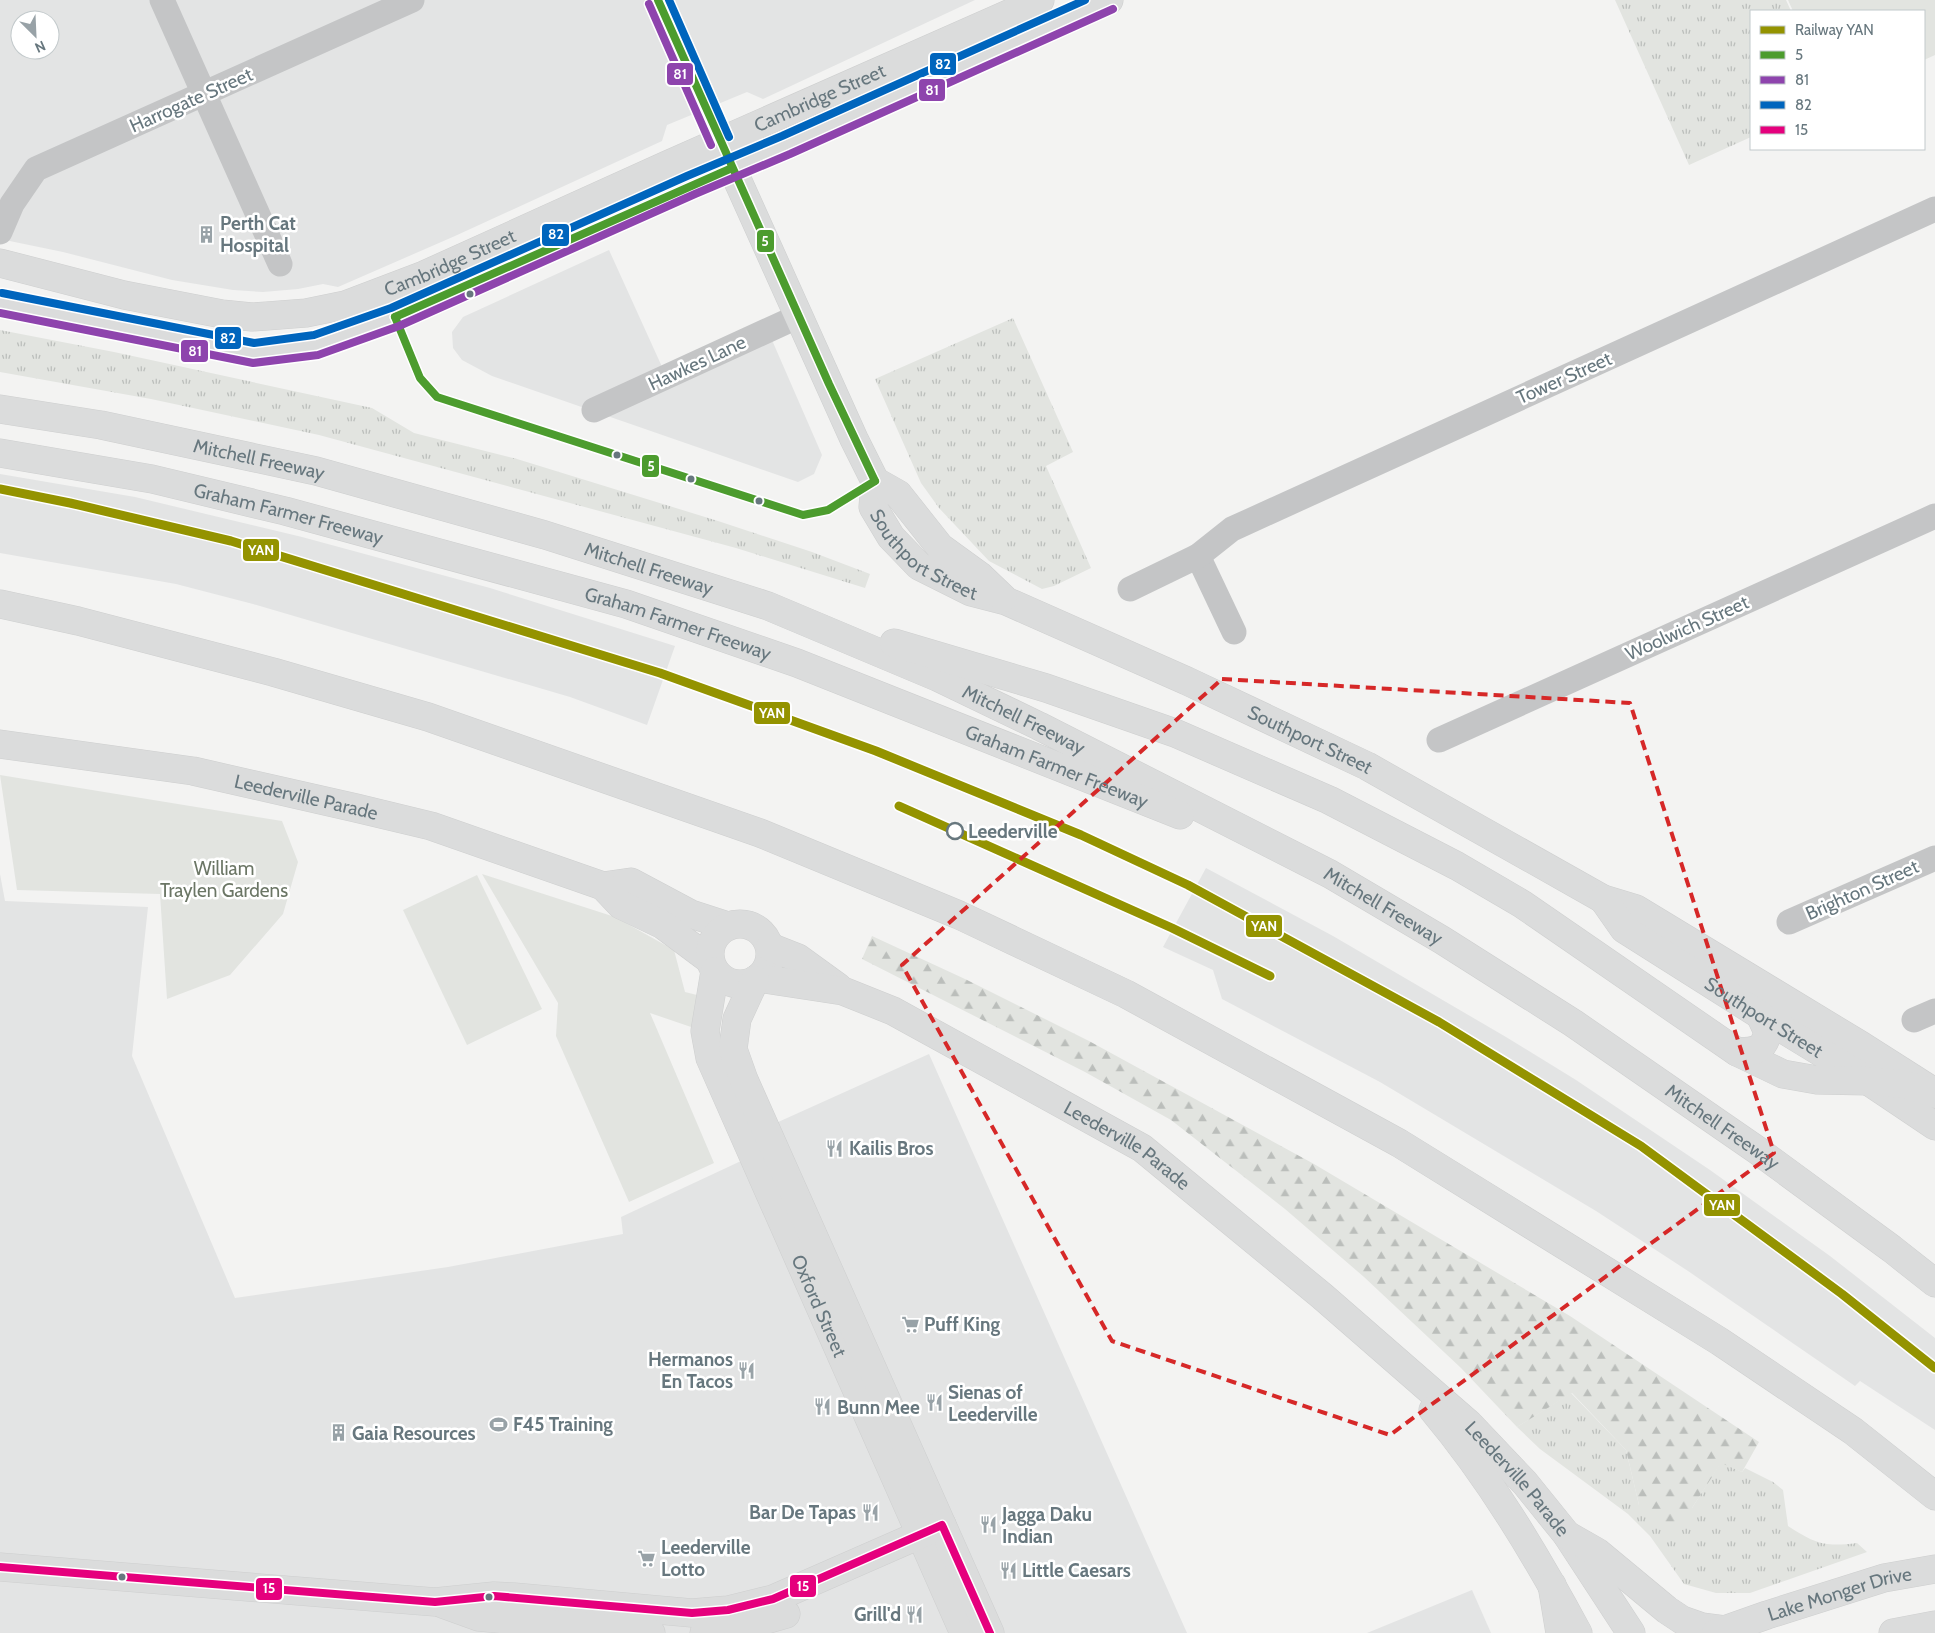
<svg xmlns="http://www.w3.org/2000/svg" width="1935" height="1633" viewBox="0 0 1935 1633" font-family="Cabin,sans-serif">
<style>
.built{fill:#e3e4e4;fill-rule:evenodd}
.grass{fill:url(#grass-tufts)}
.forest{fill:url(#forest-firs)}
.green{fill:#e2e4e0}
.lines{fill:none;stroke-linecap:round;stroke-linejoin:round}
.secondary-casing{stroke:#cecfcf;stroke-width:29}
.primary-casing{stroke:#cecfcf;stroke-width:29}
.motorway-casing{stroke:#cecfcf;stroke-width:29}
.minor{stroke:#c4c5c6;stroke-width:25}
.secondary{stroke:#dbdcdc;stroke-width:28}
.primary{stroke:#dbdcdc;stroke-width:28}
.motorway{stroke:#dbdcdc;stroke-width:28}
.bus-1-casing{stroke:#fff;stroke-width:11}
.bus-2-casing{stroke:#fff;stroke-width:11}
.bus-3-casing{stroke:#fff;stroke-width:11}
.bus-4-casing{stroke:#fff;stroke-width:11}
.bus-1{stroke:#4c9c2e;stroke-width:8}
.bus-2{stroke:#8e44ad;stroke-width:8}
.bus-3{stroke:#0065bd;stroke-width:8}
.bus-4{stroke:#e5007d;stroke-width:8}
.rail-1-casing{stroke:#fff;stroke-width:12}
.rail-1{stroke:#949300;stroke-width:9}
.marked{fill:none;stroke:#d62828;stroke-width:4;stroke-dasharray:10 6;stroke-linejoin:round}
.bus-dot{fill:#67777e;stroke:#fff;stroke-width:2}
.stop-dot{fill:#fff;stroke:#67777e;stroke-width:2.5}
.labels{text-anchor:middle;dominant-baseline:central;stroke-width:5;stroke-linejoin:round;paint-order:stroke}
.street-label{font-size:19px;fill:#67777e;stroke:#fff}
.poi-label{font-size:19px;font-weight:bold;fill:#67777e;stroke:#fff;text-anchor:start}
.stop-label{font-size:19px;font-weight:bold;fill:#67777e;stroke:#fff;text-anchor:start}
.park-label{font-size:19px;fill:#6b7665;stroke:#fff}
.line-badge{stroke:#fff;stroke-width:2}
.badge-label{font-size:14px;text-anchor:middle;font-weight:bold;fill:#fff}
</style>
<defs>
<pattern id="grass-tufts" width="24" height="20" patternUnits="userSpaceOnUse" patternTransform="scale(1.25)"><rect width="24" height="20" fill="#e2e4e0"/><path d="M3 7l-1-3M5 7V3M7 7l1-3M15 17l-1-3M17 17v-4M19 17l1-3" fill="none" stroke="#bbbebb"/></pattern>
<pattern id="forest-firs" width="22" height="20" patternUnits="userSpaceOnUse" patternTransform="scale(1.25)"><rect width="22" height="20" fill="#e2e4e0"/><path d="M5 1l3.5 6h-7zM16 11l3.5 6h-7z" fill="#bbbebb"/></pattern>
</defs>
<rect width="100%" height="100%" fill="#f3f3f2"/>
<g class="built">
<path d="M0,0H975L763,99L747,92L667,125L662,141L455,236L338,287L323,284L298,289L263,292L233,290L172,280L63,252L0,239ZM20,20H50V50H20Z"/>
<path d="M609,250L663,369L765,324L822,455L814,474L798,482L492,376L462,360L453,348L452,332L463,317Z"/>
<path d="M0,474L135,497L302,537L490,588L675,646L647,725L570,697L253,604L176,584L0,553Z"/>
<path d="M1206,868L1333,936L1506,1037L1576,1080L1710,1170L1830,1256L1935,1338V1430L1860,1381L1855,1386L1688,1271L1596,1211L1380,1082L1222,999L1213,970L1163,947Z"/>
<path d="M0,874L5,901L148,907L132,1056L235,1298L448,1267L623,1234L621,1217L784,1141L776,1123L929,1054L1187,1633H0Z"/>
<path d="M1472,1590L1491,1633H1367Z"/>
</g>
<g class="grass">
<path d="M1615,0H1786L1791,11H1751V137L1689,165Z"/>
<path d="M1013,318L1073,452L1046,466L1091,568L1054,586L1042,589L989,561L939,508L921,483L875,379Z"/>
<path d="M0,330L114,352L372,408L414,433L517,459L718,521L812,552L870,574L865,588L736,548L319,435L151,399L0,372Z"/>
<path d="M1571,1393L1626,1450L1639,1505L1692,1508L1721,1462L1742,1472L1745,1468L1773,1482L1783,1490L1788,1526C1816,1544 1824,1547 1857,1543L1867,1552L1750,1593H1716L1684,1584L1650,1536L1628,1514L1540,1449L1517,1427Z"/>
</g>
<path class="forest" d="M872,936L965,979L1089,1041L1314,1164L1570,1316L1759,1442L1742,1472L1721,1463L1692,1508L1664,1532L1639,1505L1626,1450L1572,1393L1517,1427L1461,1368L1364,1277L1285,1209L1171,1120L1085,1072L862,959Z"/>
<g class="green">
<path d="M1788,0H1935V55L1924,60V11H1793Z"/>
<path d="M0,775L282,821L298,862L283,914L230,975L167,999L160,894L17,890Z"/>
<path d="M482,874L615,917L674,950L685,992L701,996L694,1028L650,1013L714,1163L629,1202L556,1036L558,1003Z"/>
<path d="M477,875L542,1009L467,1045L403,910Z"/>
</g>
<g class="lines">
<defs>
<g id="secondary">
<path id="s1" d="M0,744L193,771L356,808L431,826L603,886L631,882L691,914L728,926"/>
<path d="M603,886L621,905L663,925L710,960"/>
<circle cx="740" cy="954" r="30"/>
<path d="M770,947L798,958L838,987"/>
<path id="s2" d="M715,971L705,1031L710,1058L964,1633"/>
<path id="s3" d="M758,978L843,991L893,1011L1142,1148L1322,1296L1469,1424L1525,1483L1567,1535L1631,1633"/>
<path d="M755,980L737,1019L733,1049L744,1080L990,1633"/>
<path d="M1433,1410C1490,1478 1536,1555 1578,1633"/>
</g>
<g id="primary">
<path id="s4" d="M732,168L854,439L875,481L873,507L891,537L919,566L971,592L1006,601L1187,681L1367,766L1603,899L1636,909L1862,1046L1931,1090"/>
<path id="s5" d="M0,263L124,295L222,314L252,317L267,316L306,313L345,305L424,275L667,165L1040,0"/>
<path d="M0,303L254,353L316,345L395,317L691,185L786,145L1109,0"/>
<path d="M875,481L898,494L940,547L980,576L1003,598"/>
<path id="s6" d="M1603,899L1624,929L1760,1015L1868,1081L1935,1126"/>
<path d="M1567,1535L1597,1552L1667,1610L1682,1620L1702,1627L1725,1630"/>
<path d="M0,1567L435,1602L494,1596L514,1597L692,1613L728,1610L773,1599L942,1525"/>
<path d="M1552,1585L1560,1633"/>
<path d="M443,1604L479,1617L651,1633"/>
<path d="M704,1633L731,1630L786,1614"/>
<path id="s7" d="M1716,1633L1767,1615L1884,1578L1935,1569"/>
<path d="M1893,1633L1935,1625"/>
</g>
<g id="motorway">
<path id="s8" d="M0,409L101,425L316,471L545,535L768,606L937,677L1039,726L1330,874L1442,940L1573,1023L1757,1150L1892,1249L1935,1283"/>
<path id="s9" d="M0,453L152,479L285,511L626,604L797,663L1180,815"/>
<path d="M0,604L78,621L273,672L428,717L760,833L959,915L1126,994L1399,1143L1719,1341L1853,1431L1935,1496"/>
<path d="M894,643L1046,688L1175,733L1329,800L1457,866L1522,904L1737,1052L1783,1074L1817,1080L1868,1081L1903,1084L1935,1094"/>
<path d="M1737,1052C1755,1051 1763,1052 1768,1032L1760,1015"/>
</g>
</defs>
<use href="#secondary" class="secondary-casing"/>
<use href="#primary" class="primary-casing"/>
<use href="#motorway" class="motorway-casing"/>
<g class="minor">
<path d="M162,0L280,264"/>
<path d="M658,0L728,160"/>
<path d="M0,232L12,204L36,169L412,0"/>
<path d="M594,410L799,316"/>
<path d="M1198,556L1234,632"/>
<path d="M1130,589L1198,556L1232,529L1935,209"/>
<path d="M1439,740L1935,516"/>
<path d="M1789,922L1935,858"/>
<path d="M1914,1020L1935,1011"/>
</g>
<use href="#secondary" class="secondary"/>
<use href="#primary" class="primary"/>
<use href="#motorway" class="motorway"/>
<defs>
<g id="bus-1">
<path d="M658,0L829,384L875,481"/>
<path d="M395,317L420,378L437,397L803,515L828,510L875,481"/>
<path d="M395,317L732,168"/>
</g>
<g id="bus-2">
<path d="M649,4L711,145"/>
<path d="M0,313L253,363L318,355L399,326L695,194L790,154L1113,9"/>
</g>
<g id="bus-3">
<path d="M669,0L729,137"/>
<path d="M2,293L254,343L314,335L391,308L687,176L782,136L1085,0"/>
</g>
<path id="bus-4" d="M0,1567L435,1602L494,1596L692,1613L728,1610L773,1599L942,1525L990,1633"/>
</defs>
<use href="#bus-1" class="bus-1-casing"/>
<use href="#bus-2" class="bus-2-casing"/>
<use href="#bus-3" class="bus-3-casing"/>
<use href="#bus-4" class="bus-4-casing"/>
<use href="#bus-1" class="bus-1"/>
<use href="#bus-2" class="bus-2"/>
<use href="#bus-3" class="bus-3"/>
<use href="#bus-4" class="bus-4"/>
<defs>
<g id="rail-1">
<path d="M0,489L70,503L231,541L660,673L876,751L1081,835L1188,885L1439,1022L1641,1146L1842,1294L1935,1368"/>
<path d="M899,806L1172,928L1270,976"/>
</g>
</defs>
<use href="#rail-1" class="rail-1-casing"/>
<use href="#rail-1" class="rail-1"/>
</g>
<path class="marked" d="M1222,679L1630,703L1774,1153L1390,1435L1112,1341L902,965Z"/>
<defs>
<symbol id="building-bare" viewBox="-9 -9 18 18"><path d="M-4-6H4V6H1V3H-1V6H-4ZM-2.5-4.3h1.7v1.8h-1.7ZM.8-4.3h1.7v1.8H.8ZM-2.5-1h1.7V.8h-1.7ZM.8-1h1.7V.8H.8Z" fill="#98a2a7" stroke="#fff" stroke-width="2.5" paint-order="stroke"/></symbol>
<symbol id="restaurant-bare" viewBox="-9 -9 18 18"><path d="M-5-6h1v4h1v-4h1v4h1v-4h1v5L-1.5 .5V6h-2V.5L-5-1ZM5-6V6H3V1.5H1.5Q1.5-4 5-6Z" fill="#98a2a7" stroke="#fff" stroke-width="2.5" paint-order="stroke"/></symbol>
<symbol id="supermarket-bare" viewBox="-9 -9 18 18"><path d="M-6-5.5h2.5l.6 2H6L4.5 2H-2.5L-4.4-4H-6ZM-1.5 3.2a1.3 1.3 0 1 0 .1 0ZM3 3.2a1.3 1.3 0 1 0 .1 0Z" fill="#98a2a7" stroke="#fff" stroke-width="2.5" paint-order="stroke"/></symbol>
<symbol id="stadium-bare" viewBox="-9 -9 18 18"><path d="M0-5a6.5 5 0 1 0 0 10a6.5 5 0 1 0 0-10ZM-3.5-1.8h7v3.6h-7Z" fill="#98a2a7" stroke="#fff" stroke-width="2.5" paint-order="stroke"/></symbol>
</defs>
<g fill-rule="evenodd">
<use href="#building-bare" x="194" y="222" width="25" height="25"/>
<use href="#restaurant-bare" x="822" y="1136" width="25" height="25"/>
<use href="#supermarket-bare" x="898" y="1312" width="25" height="25"/>
<use href="#restaurant-bare" x="734" y="1358" width="25" height="25"/>
<use href="#restaurant-bare" x="922" y="1390" width="25" height="25"/>
<use href="#restaurant-bare" x="810" y="1394" width="25" height="25"/>
<use href="#stadium-bare" x="486" y="1412" width="25" height="25"/>
<use href="#building-bare" x="326" y="1420" width="25" height="25"/>
<use href="#restaurant-bare" x="858" y="1500" width="25" height="25"/>
<use href="#restaurant-bare" x="976" y="1512" width="25" height="25"/>
<use href="#supermarket-bare" x="634" y="1546" width="25" height="25"/>
<use href="#restaurant-bare" x="996" y="1558" width="25" height="25"/>
<use href="#restaurant-bare" x="902" y="1602" width="25" height="25"/>
</g>
<g class="bus-dot">
<circle cx="470" cy="294" r="4.5"/>
<circle cx="617" cy="455" r="4.5"/>
<circle cx="691" cy="479" r="4.5"/>
<circle cx="759" cy="501" r="4.5"/>
<circle cx="122" cy="1577" r="4.5"/>
<circle cx="489" cy="1597" r="4.5"/>
</g>
<circle class="stop-dot" cx="955" cy="831" r="8"/>
<g class="labels">
<g class="street-label">
<text stroke="none"><textPath href="#s5" startOffset="870">Cambridge Street</textPath></text>
<text transform="translate(191 100) rotate(-24)">Harrogate Street</text>
<text stroke="none"><textPath href="#s5" startOffset="465">Cambridge Street</textPath></text>
<text transform="translate(697 363) rotate(-25)">Hawkes Lane</text>
<text transform="translate(1564 378) rotate(-24)">Tower Street</text>
<text stroke="none"><textPath href="#s8" startOffset="264">Mitchell Freeway</textPath></text>
<text stroke="none"><textPath href="#s9" startOffset="295">Graham Farmer Freeway</textPath></text>
<text stroke="none"><textPath href="#s4" startOffset="442">Southport Street</textPath></text>
<text stroke="none"><textPath href="#s8" startOffset="669">Mitchell Freeway</textPath></text>
<text stroke="none"><textPath href="#s9" startOffset="700">Graham Farmer Freeway</textPath></text>
<text transform="translate(1687 628) rotate(-24)">Woolwich Street</text>
<text stroke="none"><textPath href="#s8" startOffset="1074">Mitchell Freeway</textPath></text>
<text stroke="none"><textPath href="#s4" startOffset="874">Southport Street</textPath></text>
<text stroke="none"><textPath href="#s9" startOffset="1105">Graham Farmer Freeway</textPath></text>
<text stroke="none"><textPath href="#s1" startOffset="311">Leederville Parade</textPath></text>
<text transform="translate(1862 890) rotate(-24)">Brighton Street</text>
<text stroke="none"><textPath href="#s8" startOffset="1479">Mitchell Freeway</textPath></text>
<text stroke="none"><textPath href="#s6" startOffset="202">Southport Street</textPath></text>
<text stroke="none"><textPath href="#s8" startOffset="1884">Mitchell Freeway</textPath></text>
<text stroke="none"><textPath href="#s3" startOffset="410">Leederville Parade</textPath></text>
<text stroke="none"><textPath href="#s2" startOffset="359">Oxford Street</textPath></text>
<text stroke="none"><textPath href="#s3" startOffset="925">Leederville Parade</textPath></text>
<text stroke="none"><textPath href="#s7" startOffset="130">Lake Monger Drive</textPath></text>
</g>
<g class="poi-label">
<text x="220" y="223">Perth Cat<tspan x="220" dy="22">Hospital</tspan></text>
<text x="849" y="1148">Kailis Bros</text>
<text x="924" y="1324">Puff King</text>
<text x="733" y="1359" text-anchor="end">Hermanos<tspan x="733" dy="22">En Tacos</tspan></text>
<text x="948" y="1392">Sienas of<tspan x="948" dy="22">Leederville</tspan></text>
<text x="837" y="1407">Bunn Mee</text>
<text x="513" y="1424">F45 Training</text>
<text x="352" y="1433">Gaia Resources</text>
<text x="856" y="1512" text-anchor="end">Bar De Tapas</text>
<text x="1002" y="1514">Jagga Daku<tspan x="1002" dy="22">Indian</tspan></text>
<text x="661" y="1547">Leederville<tspan x="661" dy="22">Lotto</tspan></text>
<text x="1022" y="1570">Little Caesars</text>
<text x="901" y="1614" text-anchor="end">Grill'd</text>
</g>
<g class="stop-label">
<text x="968" y="831">Leederville</text>
</g>
<g class="park-label">
<text x="224" y="868">William<tspan x="224" dy="22">Traylen Gardens</tspan></text>
</g>
</g>
<g class="line-badge">
<rect x="929" y="52" width="28" height="24" rx="5" fill="#0065bd"/>
<rect x="666" y="62" width="28" height="24" rx="5" fill="#8e44ad"/>
<rect x="918" y="78" width="28" height="24" rx="5" fill="#8e44ad"/>
<rect x="541" y="223" width="29" height="24" rx="5" fill="#0065bd"/>
<rect x="756" y="229" width="19" height="24" rx="5" fill="#4c9c2e"/>
<rect x="214" y="326" width="28" height="24" rx="5" fill="#0065bd"/>
<rect x="180" y="339" width="29" height="24" rx="5" fill="#8e44ad"/>
<rect x="641" y="454" width="19" height="24" rx="5" fill="#4c9c2e"/>
<rect x="242" y="538" width="38" height="24" rx="5" fill="#949300"/>
<rect x="753" y="701" width="38" height="24" rx="5" fill="#949300"/>
<rect x="1245" y="914" width="38" height="24" rx="5" fill="#949300"/>
<rect x="1703" y="1193" width="38" height="24" rx="5" fill="#949300"/>
<rect x="789" y="1574" width="28" height="24" rx="5" fill="#e5007d"/>
<rect x="255" y="1577" width="28" height="24" rx="5" fill="#e5007d"/>
</g>
<g class="badge-label">
<text x="943" y="69">82</text>
<text x="680" y="79">81</text>
<text x="932" y="95">81</text>
<text x="556" y="239">82</text>
<text x="765" y="246">5</text>
<text x="228" y="343">82</text>
<text x="195" y="356">81</text>
<text x="651" y="471">5</text>
<text x="261" y="555">YAN</text>
<text x="772" y="718">YAN</text>
<text x="1264" y="931">YAN</text>
<text x="1722" y="1210">YAN</text>
<text x="803" y="1591">15</text>
<text x="269" y="1593">15</text>
</g>
<rect x="1750" y="10" width="175" height="140" fill="#ffffff" stroke="#c2c9cb"/>
<rect x="1760" y="26" width="25" height="8" fill="#949300" stroke="#c2c9cb"/>
<text x="1795" y="35" font-size="15" fill="#67777e">Railway YAN</text>
<rect x="1760" y="51" width="25" height="8" fill="#4c9c2e" stroke="#c2c9cb"/>
<text x="1795" y="60" font-size="15" fill="#67777e">5</text>
<rect x="1760" y="76" width="25" height="8" fill="#8e44ad" stroke="#c2c9cb"/>
<text x="1795" y="85" font-size="15" fill="#67777e">81</text>
<rect x="1760" y="101" width="25" height="8" fill="#0065bd" stroke="#c2c9cb"/>
<text x="1795" y="110" font-size="15" fill="#67777e">82</text>
<rect x="1760" y="126" width="25" height="8" fill="#e5007d" stroke="#c2c9cb"/>
<text x="1795" y="135" font-size="15" fill="#67777e">15</text>
<g transform="translate(35 35) rotate(156)"><circle r="24" fill="#ffffff" stroke="#c2c9cb"/>
<path d="M0-4L9 19L0 12L-9 19Z" fill="#98a2a7"/>
<text y="-8" font-size="14" font-weight="bold" text-anchor="middle" fill="#67777e">N</text>
</g>
</svg>
